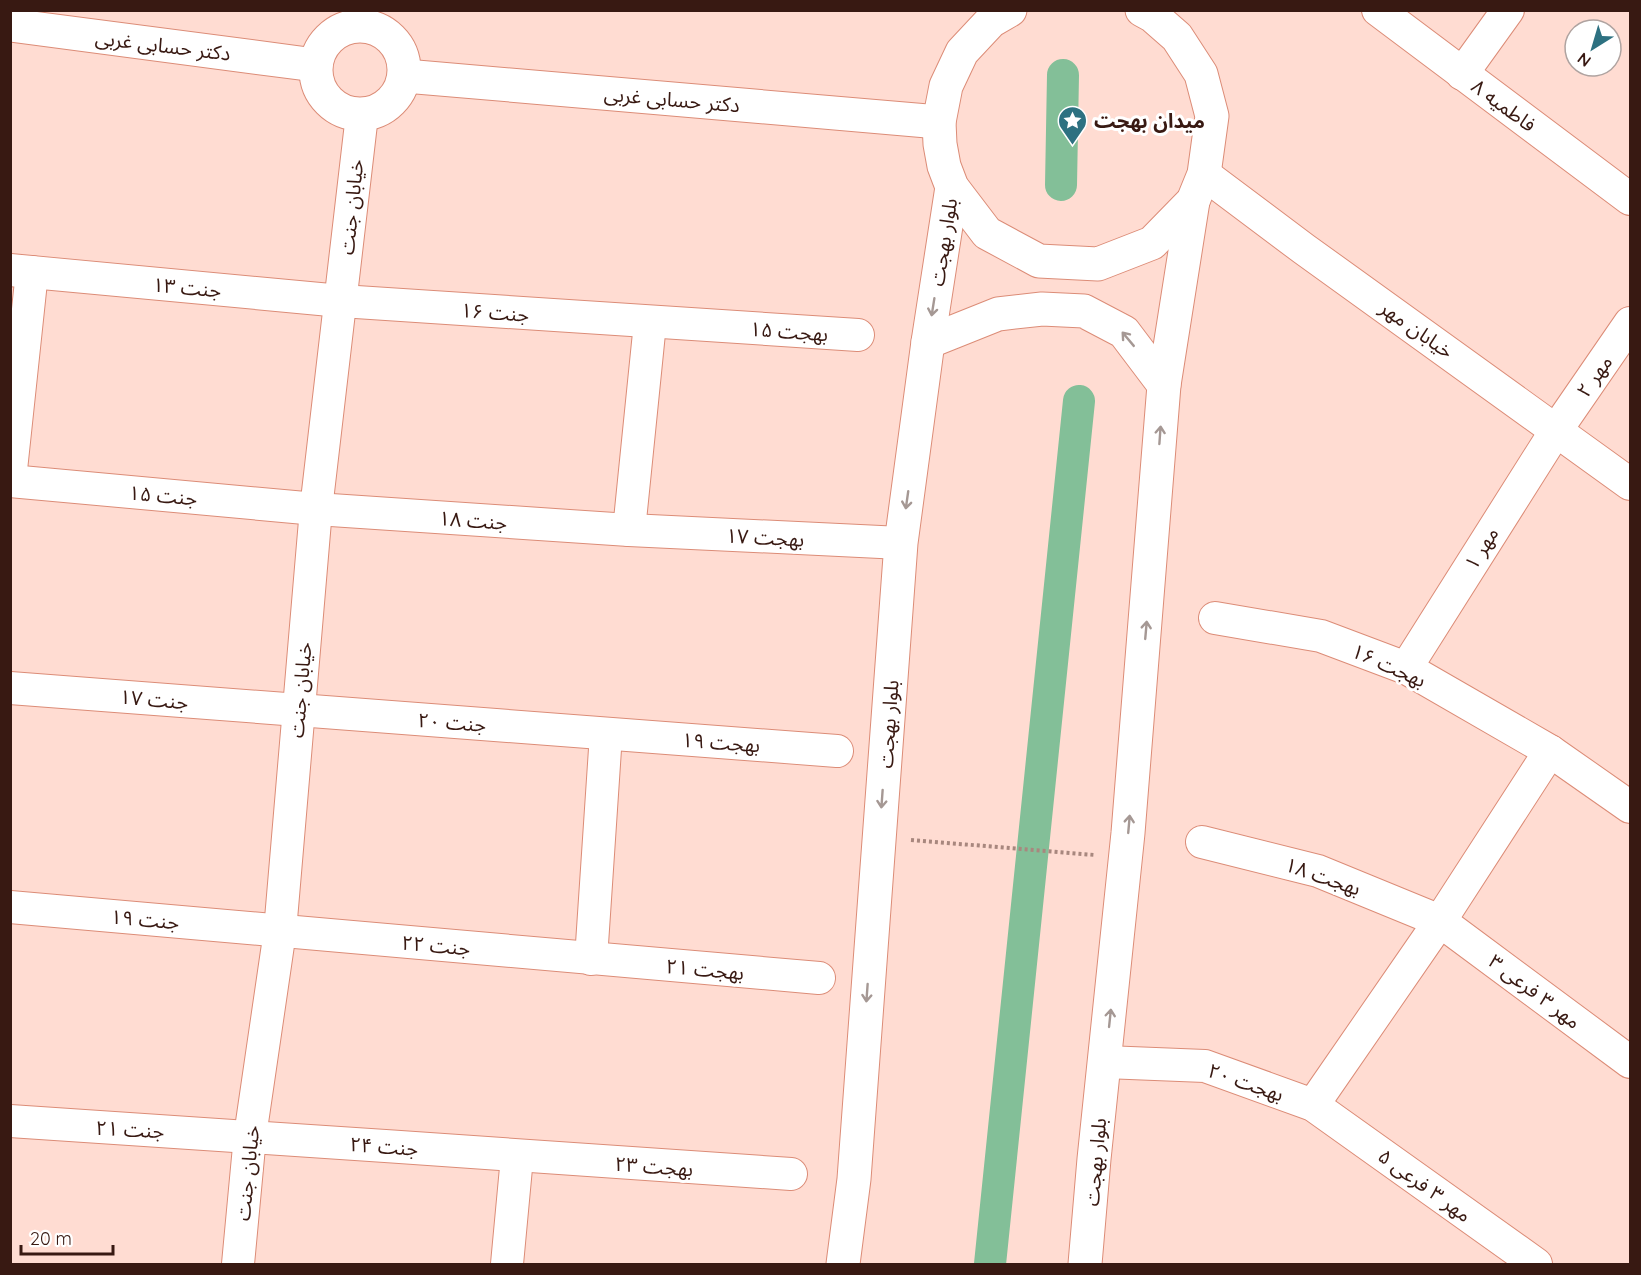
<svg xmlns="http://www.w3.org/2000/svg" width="1641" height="1275" viewBox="0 0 1641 1275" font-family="Quicksand,'Noto Sans Arabic',sans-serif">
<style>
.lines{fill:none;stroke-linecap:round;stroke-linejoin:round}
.canal{stroke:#83bf98;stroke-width:32}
.minor-casing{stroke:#dc8c77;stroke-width:34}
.tertiary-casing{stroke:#dc8c77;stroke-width:35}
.secondary-casing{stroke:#dc8c77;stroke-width:35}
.path{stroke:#a8877e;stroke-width:4;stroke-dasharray:3 3;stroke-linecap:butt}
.minor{stroke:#fff;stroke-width:32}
.tertiary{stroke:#fff;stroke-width:33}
.secondary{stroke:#fff;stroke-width:33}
.oneway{stroke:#a59894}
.labels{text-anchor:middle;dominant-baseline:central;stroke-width:6;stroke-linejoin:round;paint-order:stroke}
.street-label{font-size:20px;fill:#381912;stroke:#fff}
.poi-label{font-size:20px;font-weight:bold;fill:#381912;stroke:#fff;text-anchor:start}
</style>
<rect width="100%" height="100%" fill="#ffdcd2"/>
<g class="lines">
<g class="canal">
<path d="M1061,185L1063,75"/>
<path d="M990,1264L1079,401"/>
</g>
<defs>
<g id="minor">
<path d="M1378,10L1630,199"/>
<path d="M358,25L359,10"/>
<path d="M1462,74L1508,10"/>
<path d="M1204,174L1304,249L1630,484"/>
<path d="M10,270L341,301L858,335"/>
<path d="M10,479L32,272"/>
<path d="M10,481L316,509L629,530L901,543"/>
<path d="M629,530L650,323"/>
<path d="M1215,618L1321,636L1406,668L1550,751L1630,807"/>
<path d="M1406,668L1557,429L1630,323"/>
<path d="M10,688L837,751"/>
<path d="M1202,842L1318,871L1440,921L1630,1062"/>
<path d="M10,907L819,978"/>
<path d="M591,959L606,734"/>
<path d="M1105,1062L1205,1066L1313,1105L1536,1264"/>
<path d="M1313,1105L1440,921L1550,751"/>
<path d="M10,1121C271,1137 530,1157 791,1174"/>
<path d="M238,1264L250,1136L280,931L316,509L362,115"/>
<path d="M507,1264L517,1157"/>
</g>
<g id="tertiary">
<path d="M10,25L315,65"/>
<circle cx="360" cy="70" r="44"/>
<path d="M405,76L939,122"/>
</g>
<g id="secondary">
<path d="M1010,10L991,21L962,52L946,86L939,122L940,144L944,166L952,187L987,233L1039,261L1098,264L1152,243L1193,201L1204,174L1212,116L1201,74L1177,37L1153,16L1142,10"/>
<path d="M928,342L998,314L1042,309L1084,311L1124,332L1164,385"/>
<path d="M843,1264L854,1179L901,543L928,342L952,187"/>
<path d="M1085,1264L1094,1159L1128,833L1164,385L1193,201"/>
</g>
</defs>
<use href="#minor" class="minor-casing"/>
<use href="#tertiary" class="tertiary-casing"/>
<use href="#secondary" class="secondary-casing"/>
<path class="path" d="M911,840L1095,855"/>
<use href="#minor" class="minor"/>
<use href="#tertiary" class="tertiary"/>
<use href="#secondary" class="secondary"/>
</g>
<defs><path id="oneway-shaft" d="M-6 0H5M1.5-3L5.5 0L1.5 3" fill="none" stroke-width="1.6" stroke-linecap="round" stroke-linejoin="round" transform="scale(1.5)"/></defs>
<g class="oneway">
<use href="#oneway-shaft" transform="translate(933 307) rotate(99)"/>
<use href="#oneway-shaft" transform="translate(1128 339) rotate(-130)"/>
<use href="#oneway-shaft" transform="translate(1160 435) rotate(-86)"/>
<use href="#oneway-shaft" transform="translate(907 500) rotate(98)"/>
<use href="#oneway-shaft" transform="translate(1146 630) rotate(-85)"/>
<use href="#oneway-shaft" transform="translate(882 799) rotate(94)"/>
<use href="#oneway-shaft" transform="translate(1129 824) rotate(-85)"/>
<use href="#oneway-shaft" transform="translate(867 993) rotate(94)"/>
<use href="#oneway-shaft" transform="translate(1110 1018) rotate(-84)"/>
</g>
<defs>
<symbol id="sight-pin" viewBox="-11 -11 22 30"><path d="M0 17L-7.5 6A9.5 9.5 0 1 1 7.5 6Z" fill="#2d7181" stroke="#fff"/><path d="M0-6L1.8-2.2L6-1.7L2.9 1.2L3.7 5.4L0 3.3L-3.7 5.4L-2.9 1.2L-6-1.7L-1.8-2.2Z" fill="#fff"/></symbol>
</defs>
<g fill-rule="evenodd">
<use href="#sight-pin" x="1056" y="104" width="33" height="45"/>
</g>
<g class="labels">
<g class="street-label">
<text transform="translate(163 45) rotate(7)">دکتر حسابی غربی</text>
<text transform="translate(672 99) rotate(5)">دکتر حسابی غربی</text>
<text transform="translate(1504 105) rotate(36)">فاطمیه ۸</text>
<text transform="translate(351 207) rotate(-84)">خیابان جنت</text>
<text transform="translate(943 242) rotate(-81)">بلوار بهجت</text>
<text transform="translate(187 287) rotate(5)">جنت ۱۳</text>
<text transform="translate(495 312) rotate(4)">جنت ۱۶</text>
<text transform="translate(1417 329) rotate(35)">خیابان مهر</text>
<text transform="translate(789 331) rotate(4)">بهجت ۱۵</text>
<text transform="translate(1594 376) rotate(-55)">مهر ۲</text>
<text transform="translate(163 495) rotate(5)">جنت ۱۵</text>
<text transform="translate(473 520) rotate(4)">جنت ۱۸</text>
<text transform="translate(765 537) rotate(3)">بهجت ۱۷</text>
<text transform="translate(1481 548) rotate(-58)">مهر ۱</text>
<text transform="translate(1389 665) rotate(24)">بهجت ۱۶</text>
<text transform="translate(300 690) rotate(-85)">خیابان جنت</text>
<text transform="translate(154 699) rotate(5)">جنت ۱۷</text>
<text transform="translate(452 722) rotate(4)">جنت ۲۰</text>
<text transform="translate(888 724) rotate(-86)">بلوار بهجت</text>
<text transform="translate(721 742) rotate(4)">بهجت ۱۹</text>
<text transform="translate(1323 876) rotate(19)">بهجت ۱۸</text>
<text transform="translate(145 919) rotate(5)">جنت ۱۹</text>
<text transform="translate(436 945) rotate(5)">جنت ۲۲</text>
<text transform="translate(705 969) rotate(5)">بهجت ۲۱</text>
<text transform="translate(1535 991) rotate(37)">مهر ۳ فرعی ۳</text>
<text transform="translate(1246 1082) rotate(19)">بهجت ۲۰</text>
<text transform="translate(130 1129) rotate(3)">جنت ۲۱</text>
<text transform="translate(384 1146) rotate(4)">جنت ۲۴</text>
<text transform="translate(1095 1162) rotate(-85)">بلوار بهجت</text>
<text transform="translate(654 1166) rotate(4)">بهجت ۲۳</text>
<text transform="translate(247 1173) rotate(-84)">خیابان جنت</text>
<text transform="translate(1425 1185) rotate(36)">مهر ۳ فرعی ۵</text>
</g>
<g class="poi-label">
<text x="1094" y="120">میدان بهجت</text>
</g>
</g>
<rect width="1641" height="1275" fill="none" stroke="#381912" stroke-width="24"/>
<g transform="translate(1593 48) rotate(217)"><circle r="28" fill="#ffffff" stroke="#afa3a0" stroke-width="1.5"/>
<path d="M0-4.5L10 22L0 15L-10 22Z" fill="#2d7181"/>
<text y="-9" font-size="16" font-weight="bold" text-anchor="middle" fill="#381912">N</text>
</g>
<path d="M21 1245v9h92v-9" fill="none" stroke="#381912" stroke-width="3"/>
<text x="30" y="1245" font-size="18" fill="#381912" stroke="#ffffff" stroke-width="4.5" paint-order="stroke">20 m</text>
</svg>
